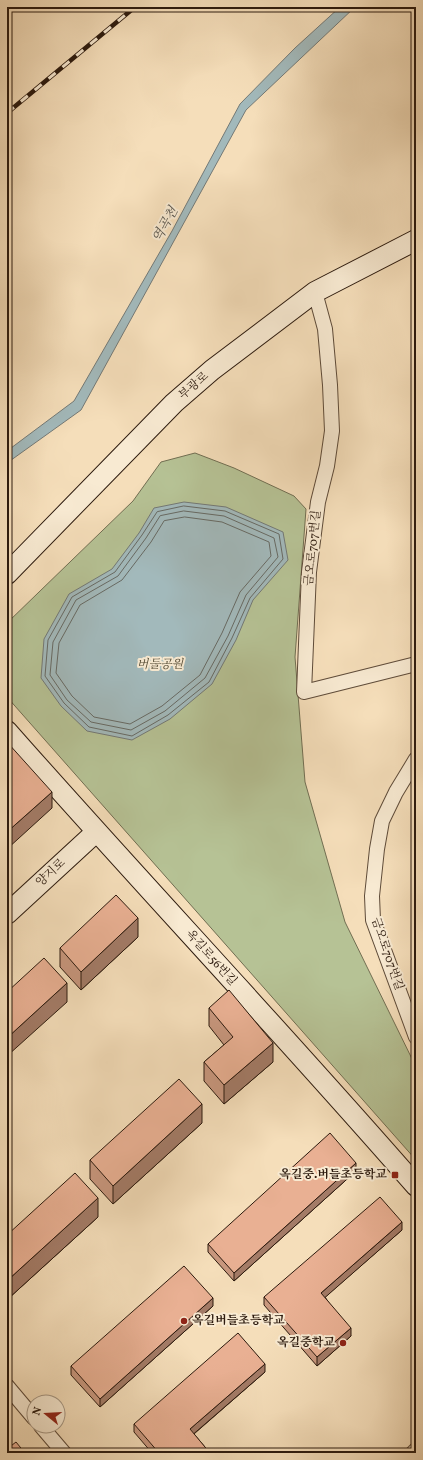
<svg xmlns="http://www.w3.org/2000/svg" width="423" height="1460" viewBox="0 0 423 1460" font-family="Vollkorn,'Noto Serif KR',serif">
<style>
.green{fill:#b6c295;stroke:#716e52}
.water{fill:#a2b9bb;stroke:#737976}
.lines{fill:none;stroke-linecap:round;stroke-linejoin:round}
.shore{stroke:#676a64;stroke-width:1}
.street-casing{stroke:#5e4b39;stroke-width:16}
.secondary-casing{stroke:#2c1a0e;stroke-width:22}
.street{stroke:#f8ead2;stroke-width:14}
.secondary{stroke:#f8ead2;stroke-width:20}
.rail-casing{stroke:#2c1a0e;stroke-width:4.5}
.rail{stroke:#f8ead2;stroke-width:3;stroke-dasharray:9;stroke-linecap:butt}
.wall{fill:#c8977e;stroke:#2c1a0e}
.shaded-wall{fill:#a37b67;stroke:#2c1a0e}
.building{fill:#e9b093;stroke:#2c1a0e}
.poi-dot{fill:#8f2418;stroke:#f8ead2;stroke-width:1.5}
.labels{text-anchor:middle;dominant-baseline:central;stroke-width:4;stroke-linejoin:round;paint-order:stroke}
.street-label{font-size:12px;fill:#2c1a0e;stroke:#f8ead2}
.park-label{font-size:12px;font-style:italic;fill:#554c36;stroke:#f8ead2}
.poi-label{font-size:12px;font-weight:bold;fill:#2c1a0e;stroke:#f8ead2;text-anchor:end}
.water-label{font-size:13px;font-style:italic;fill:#55524b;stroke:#f8ead2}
</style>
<rect width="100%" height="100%" fill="#f5deba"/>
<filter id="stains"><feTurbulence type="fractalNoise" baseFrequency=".005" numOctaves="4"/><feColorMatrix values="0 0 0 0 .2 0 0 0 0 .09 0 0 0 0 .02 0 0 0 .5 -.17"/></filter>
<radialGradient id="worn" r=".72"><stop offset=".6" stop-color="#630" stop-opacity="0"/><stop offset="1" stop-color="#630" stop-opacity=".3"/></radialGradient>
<path class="green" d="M195,453L234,468L294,496L306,509L295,657L305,782L345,922L416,1067V1160L7,697V623L133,501L161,462Z"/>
<g class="water">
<path d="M340,7H355L246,110L81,410L7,463V451L74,401L172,231L240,104L295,48Z"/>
<path d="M184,502L226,507L283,532L288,560L253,600L236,640L212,684L170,719L132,740L87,731L61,706L41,678L44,639L69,594L112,569L139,533L154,508Z"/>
</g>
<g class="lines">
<g class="shore">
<path d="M184,506L225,511L279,534L283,559L250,598L232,638L209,682L168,715L132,736L89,727L64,703L45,676L48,640L72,597L115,572L142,535L157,512Z"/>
<path d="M184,511L224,516L274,538L278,557L246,595L228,636L205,678L165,711L131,730L91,722L67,700L50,675L53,642L76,600L118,576L146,538L160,516Z"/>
<path d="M185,517L222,522L269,542L271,556L240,592L222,633L200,675L162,706L130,724L94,717L72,696L56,673L59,643L80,605L122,580L151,542L164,521Z"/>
</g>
<defs>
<g id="street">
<path d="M315,292L325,329L330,385L332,431L327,466L318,502L309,572L304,692L416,664"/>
<path d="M416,759L396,792L382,821L377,849L372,896L373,920L416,1037"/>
<path d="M7,1386L34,1418"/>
<path d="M41,1426L64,1453"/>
<path d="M413,1453L416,1450"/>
</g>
<g id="secondary">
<path d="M7,574L174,403L212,370L315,292L416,240"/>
<path d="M7,731C142,884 282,1032 416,1186"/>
<path d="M7,914L96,832"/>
</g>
</defs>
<use href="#street" class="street-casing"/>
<use href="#secondary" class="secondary-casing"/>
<use href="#street" class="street"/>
<use href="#secondary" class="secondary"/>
<defs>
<path id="rail" d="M7,113L135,7"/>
</defs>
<use href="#rail" class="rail-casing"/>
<use href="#rail" class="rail"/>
</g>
<g class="wall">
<path d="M138,937L81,990L60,967V948Z"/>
<path d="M209,1008L273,1062L224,1104L204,1081V1062L224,1045L209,1026Z"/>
<path d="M202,1123L113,1204L90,1179V1160Z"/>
<path d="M356,1171L234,1281L208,1252V1244Z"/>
<path d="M98,1217L9,1298L7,1296V1235Z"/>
<path d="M402,1230L325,1297L351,1336L317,1366L264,1305V1297Z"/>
<path d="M213,1306L100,1407L71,1375V1366Z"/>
<path d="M265,1372L194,1434L210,1453H152L134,1432V1424Z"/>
</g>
<g class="shaded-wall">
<path d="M52,792V808L7,849V832Z"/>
<path d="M138,918V937L81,990V972Z"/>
<path d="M67,983V1002L7,1056V1038Z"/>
<path d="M273,1043V1062L224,1104V1085Z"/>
<path d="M202,1104V1123L113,1204V1186Z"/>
<path d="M356,1163V1171L234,1281V1273Z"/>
<path d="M98,1198V1217L9,1298V1279Z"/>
<path d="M402,1222V1230L321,1301V1293Z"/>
<path d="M213,1298V1306L100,1407V1399Z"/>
<path d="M351,1328V1336L317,1366V1357Z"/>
<path d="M265,1364V1372L190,1437V1429Z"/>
</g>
<g class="building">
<path d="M7,742L52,792L7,832Z"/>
<path d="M116,895L138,918L81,972L60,948Z"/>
<path d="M44,958L67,983L7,1038V992Z"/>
<path d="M229,990L273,1043L224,1085L204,1062L233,1037L209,1008Z"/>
<path d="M179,1079L202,1104L113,1186L90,1160Z"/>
<path d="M330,1133L356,1163L234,1273L208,1244Z"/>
<path d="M75,1173L98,1198L9,1279L7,1278V1235Z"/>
<path d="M380,1197L402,1222L321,1293L351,1328L317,1357L264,1297Z"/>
<path d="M184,1266L213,1298L100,1399L71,1366Z"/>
<path d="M238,1333L265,1364L190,1429L210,1453H159L134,1424Z"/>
<path d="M16,1442L25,1453H7V1449Z"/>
</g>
<g class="poi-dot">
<rect x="391" y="1171" width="8" height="8" rx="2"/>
<circle cx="184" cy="1321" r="4"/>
<circle cx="343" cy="1343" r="4"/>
</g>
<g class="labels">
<g class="street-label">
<text transform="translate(194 386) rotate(-41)">부광로</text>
<text transform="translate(313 548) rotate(-84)">금오로707번길</text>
<text transform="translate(51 873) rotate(-43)">양지로</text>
<text transform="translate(387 954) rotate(71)">금오로707번길</text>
<text transform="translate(211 958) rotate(48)">옥길로56번길</text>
</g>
<g class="park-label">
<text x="160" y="665">버들공원</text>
</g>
<g class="poi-label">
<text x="387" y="1175">옥길중.버들초등학교</text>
<text x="192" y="1321" text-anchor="start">옥길버들초등학교</text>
<text x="335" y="1343">옥길중학교</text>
</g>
<g class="water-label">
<text transform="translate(166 225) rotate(-61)">역곡천</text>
</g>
</g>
<rect width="423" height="1460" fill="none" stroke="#f5deba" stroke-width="24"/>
<rect x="8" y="8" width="407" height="1444" fill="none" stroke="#2c1a0e" stroke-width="2"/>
<rect x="12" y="12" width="399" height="1436" fill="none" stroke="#2c1a0e"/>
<g transform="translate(46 1414) rotate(288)"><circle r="19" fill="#f8ead2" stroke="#a69784"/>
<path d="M0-3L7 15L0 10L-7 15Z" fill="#8f2418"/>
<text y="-6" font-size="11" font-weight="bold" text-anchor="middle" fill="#2c1a0e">N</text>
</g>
<rect width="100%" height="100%" filter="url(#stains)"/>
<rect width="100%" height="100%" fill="url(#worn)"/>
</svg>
